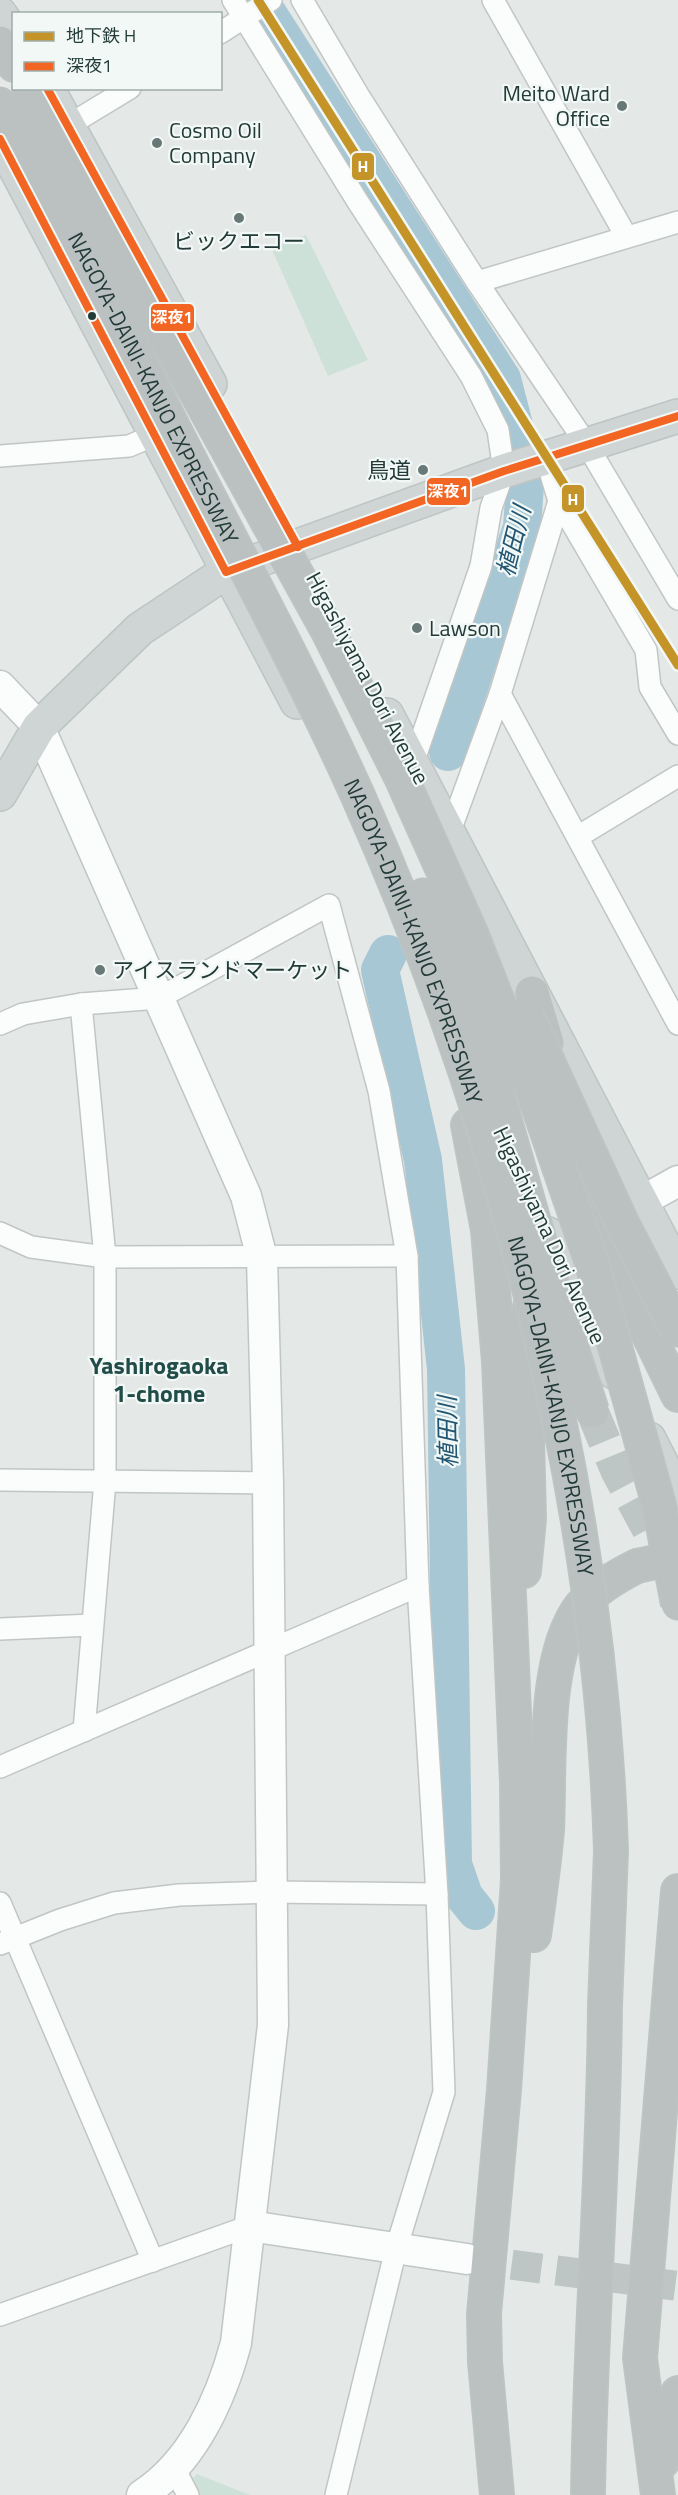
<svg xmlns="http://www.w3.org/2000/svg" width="678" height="2495" viewBox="0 0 678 2495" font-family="'Titillium Web','Noto Sans JP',sans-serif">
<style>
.green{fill:#cee1d8}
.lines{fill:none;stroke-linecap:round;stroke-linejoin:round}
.river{stroke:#a8c7d4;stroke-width:38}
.secondary-tunnel{stroke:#bdc6c5;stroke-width:30;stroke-dasharray:30 15;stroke-linecap:butt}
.highway-tunnel{stroke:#bdc6c5;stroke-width:33;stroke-dasharray:33 16;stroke-linecap:butt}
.street-casing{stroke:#c1c6c5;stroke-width:24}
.secondary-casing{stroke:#c0c6c5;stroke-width:33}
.primary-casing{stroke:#bdc5c4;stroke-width:36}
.highway-casing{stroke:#bdc5c4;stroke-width:36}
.street{stroke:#fbfcfc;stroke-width:21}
.secondary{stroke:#fbfcfc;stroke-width:30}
.primary{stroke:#ced5d4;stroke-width:33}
.highway{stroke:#bbc1c1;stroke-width:33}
.highway-bridge-casing{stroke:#bdc5c4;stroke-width:36;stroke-linecap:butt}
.highway-bridge{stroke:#bbc1c1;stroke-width:33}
.bus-1-casing{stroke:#f2f8f6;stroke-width:12}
.bus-1{stroke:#f26522;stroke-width:8}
.metro-1-casing{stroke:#f2f8f6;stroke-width:14}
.metro-1{stroke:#c49428;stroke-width:9}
.poi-dot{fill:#677876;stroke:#f2f8f6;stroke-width:2}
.bus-dot{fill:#233b38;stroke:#f2f8f6;stroke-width:2}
.labels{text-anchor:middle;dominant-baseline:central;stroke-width:4.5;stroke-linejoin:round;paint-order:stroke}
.poi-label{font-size:22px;fill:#233b38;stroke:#f2f8f6;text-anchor:start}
.street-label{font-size:22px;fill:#233b38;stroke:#f2f8f6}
.water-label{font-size:24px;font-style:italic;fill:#215773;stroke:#f2f8f6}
.neighbourhood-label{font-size:24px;font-weight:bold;fill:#214c48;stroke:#f2f8f6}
.line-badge{stroke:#f2f8f6;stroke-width:2}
.badge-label{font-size:16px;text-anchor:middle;font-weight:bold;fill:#fff}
</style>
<rect width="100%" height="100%" fill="#e4e9e8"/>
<g class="green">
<path d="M306,235L368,360L328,376L273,252V248Z"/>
<path d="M197,2474L250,2495H193L191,2480Z"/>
</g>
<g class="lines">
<g class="river">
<path d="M259,0L502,379L526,472L522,527L448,752"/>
<path d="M388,954L380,970L423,1160L446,1369L453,1864L464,1896L476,1911"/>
</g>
<path class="secondary-tunnel" d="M467,2259L678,2286"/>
<path class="highway-tunnel" d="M592,1411L617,1471L668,1566"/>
<defs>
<g id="street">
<path d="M233,0L358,202L471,376L498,430L504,471L491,508L481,566L413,763"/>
<path d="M302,0L360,98L477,282L587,445L678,599"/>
<path d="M493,0L626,236"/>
<path d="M220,33L271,0"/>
<path d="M59,131L130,88"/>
<path d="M477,282L678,222"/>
<path d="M0,456L129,446L155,435"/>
<path d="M546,458L559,501L646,650L650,687L678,734"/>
<path d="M500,694L678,1024"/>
<path d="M450,831L500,694L559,501"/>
<path d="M579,836L678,776"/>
<path d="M81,1004L105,1257V1481L84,1731"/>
<path d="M0,1024L23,1014L81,1004L159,998L329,905L379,1091L407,1256L418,1586L437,1894L444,2092L396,2249L336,2495"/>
<path d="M0,1233L31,1247L105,1257L407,1256"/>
<path d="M0,1480L268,1483"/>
<path d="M0,1629L92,1625"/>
<path d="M0,1767L418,1586"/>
<path d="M0,1903L153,2261"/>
<path d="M0,1944L60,1920L114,1903L179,1895L270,1892L437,1894"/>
<path d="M0,2315L250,2226"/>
<path d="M173,2466L188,2495"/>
</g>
<g id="secondary">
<path d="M0,686L39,727L246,1196L262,1258L268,1483L273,2025L236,2343C221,2399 193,2462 142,2495"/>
<path d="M642,1201L678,1181"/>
<path d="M250,2226L467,2259"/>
</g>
<g id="primary">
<path d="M0,14L14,34"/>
<path d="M47,88L210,384"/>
<path d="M0,139L297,702"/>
<path d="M387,715L678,1272"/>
<path d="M0,794L39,727L140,629L226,572L504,471L678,416"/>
<path d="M548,1234L614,1372"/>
<path d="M649,1439L678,1496"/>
</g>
<g id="highway">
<path d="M0,43L14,65"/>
<path d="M532,993L547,1043"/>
<path d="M468,1125L488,1230L499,1362L517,1783L518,1880L504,2090L484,2314L485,2362L497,2495"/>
<path d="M583,1164L625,1286L678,1395"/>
<path d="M524,1571L529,1519L525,1355L526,1328L531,1302"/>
<path d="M534,1935C539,1900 544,1865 547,1830C550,1768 542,1657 581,1606C596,1588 617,1576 637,1566"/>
<path d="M605,2005L611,1851"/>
<path d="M662,2462L678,2393"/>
<path d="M658,2495L640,2358L678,1891"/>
</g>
</defs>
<use href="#street" class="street-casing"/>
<use href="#secondary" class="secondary-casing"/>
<use href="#primary" class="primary-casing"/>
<use href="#highway" class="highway-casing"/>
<use href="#street" class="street"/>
<use href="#secondary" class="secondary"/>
<use href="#primary" class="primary"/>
<use href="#highway" class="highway"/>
<defs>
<g id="highway-bridge">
<path d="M28,88L328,631L401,777L471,933L536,1100L591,1260L659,1505L678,1604"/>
<path id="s1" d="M0,103C72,220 131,346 194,468C250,577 308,685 358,796C503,1121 600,1495 611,1851"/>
<path d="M423,894L493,1079L561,1316L592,1411"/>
<path d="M526,1014L622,1223L678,1331"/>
<path d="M637,1566L678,1557"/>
<path d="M588,2495C590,2331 604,2168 605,2005"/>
</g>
</defs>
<use href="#highway-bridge" class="highway-bridge-casing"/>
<use href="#highway-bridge" class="highway-bridge"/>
<defs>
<g id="bus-1">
<path d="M47,88L298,547"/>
<path d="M0,139L226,572L504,471L678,416"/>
</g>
</defs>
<use href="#bus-1" class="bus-1-casing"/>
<use href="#bus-1" class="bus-1"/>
<defs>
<path id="metro-1" d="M258,0L678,665"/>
</defs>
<use href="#metro-1" class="metro-1-casing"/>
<use href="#metro-1" class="metro-1"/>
</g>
<g class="poi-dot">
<circle cx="622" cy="106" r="6"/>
<circle cx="157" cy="143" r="6"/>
<circle cx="239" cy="218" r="6"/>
<circle cx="423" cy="470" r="6"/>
<circle cx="417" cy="628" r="6"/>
<circle cx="100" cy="970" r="6"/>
</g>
<circle class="bus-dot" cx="92" cy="316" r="5"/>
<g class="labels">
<g class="poi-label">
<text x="610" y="93" text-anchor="end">Meito Ward<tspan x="610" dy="25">Office</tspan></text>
<text x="169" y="130">Cosmo Oil<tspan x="169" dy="25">Company</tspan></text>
<text x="239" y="241" text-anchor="middle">ビックエコー</text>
<text x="411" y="470" text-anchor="end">鳥道</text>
<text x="429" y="628">Lawson</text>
<text x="112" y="970">アイスランドマーケット</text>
</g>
<g class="street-label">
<text stroke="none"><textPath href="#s1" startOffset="324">NAGOYA-DAINI-KANJO EXPRESSWAY</textPath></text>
<text transform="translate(368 678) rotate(62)">Higashiyama Dori Avenue</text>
<text stroke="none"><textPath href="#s1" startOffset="936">NAGOYA-DAINI-KANJO EXPRESSWAY</textPath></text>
<text transform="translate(550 1235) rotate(65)">Higashiyama Dori Avenue</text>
<text stroke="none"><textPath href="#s1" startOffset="1422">NAGOYA-DAINI-KANJO EXPRESSWAY</textPath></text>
</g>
<g class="water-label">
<text transform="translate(513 541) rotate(-76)">植田川</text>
<text transform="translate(447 1432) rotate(-91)">植田川</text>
</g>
<g class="neighbourhood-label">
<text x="159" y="1365">Yashirogaoka<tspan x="159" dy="28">1-chome</tspan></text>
</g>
</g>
<g class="line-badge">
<rect x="351" y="152" width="24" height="29" rx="6" fill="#c49428"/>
<rect x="150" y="303" width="45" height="29" rx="6" fill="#f26522"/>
<rect x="426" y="477" width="45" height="29" rx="6" fill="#f26522"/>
<rect x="561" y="484" width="24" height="29" rx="6" fill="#c49428"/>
</g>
<g class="badge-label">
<text x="363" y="172">H</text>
<text x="172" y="323">深夜1</text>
<text x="448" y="497">深夜1</text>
<text x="573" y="505">H</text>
</g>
<rect x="12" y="12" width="210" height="78" fill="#f2f8f6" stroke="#9facaa" stroke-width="1.5"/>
<rect x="24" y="32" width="30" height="9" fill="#c49428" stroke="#9facaa" stroke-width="1.5"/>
<text x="66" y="42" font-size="18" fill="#233b38">地下鉄 H</text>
<rect x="24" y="62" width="30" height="9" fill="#f26522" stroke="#9facaa" stroke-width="1.5"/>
<text x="66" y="72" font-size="18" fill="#233b38">深夜1</text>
</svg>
